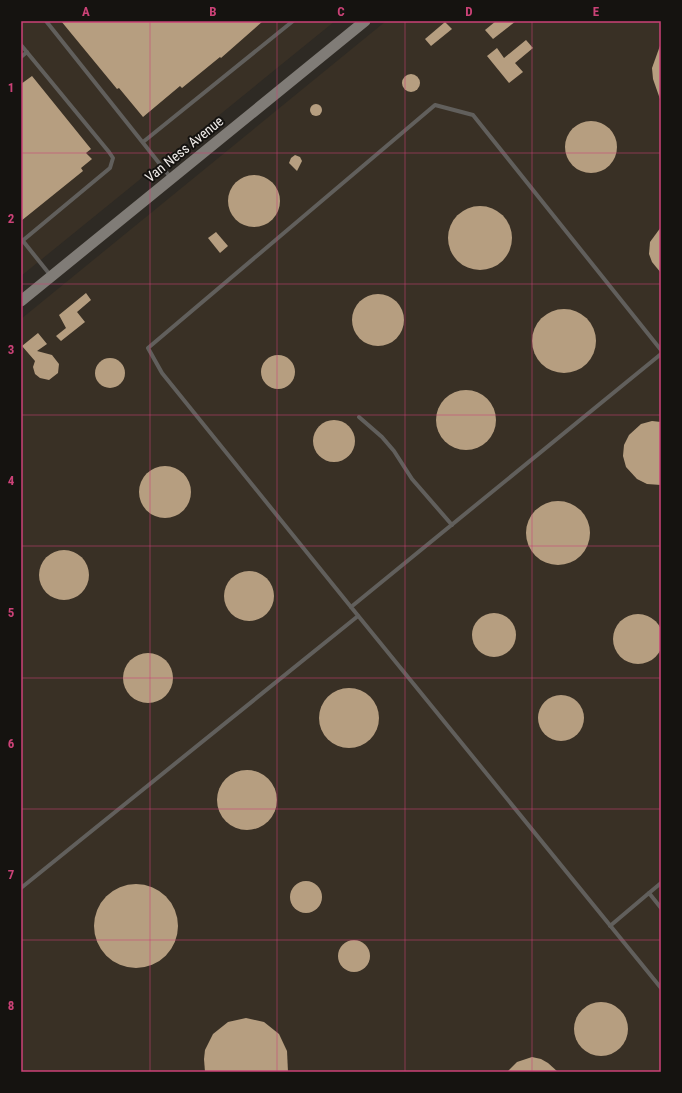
<svg xmlns="http://www.w3.org/2000/svg" width="682" height="1093" viewBox="0 0 682 1093" font-family="'Roboto Condensed',sans-serif">
<style>
.built{fill:#393025}
.building{fill:#b69e80}
.lines{fill:none;stroke-linecap:round;stroke-linejoin:round}
.lane{stroke:#615f5c;stroke-width:4}
.secondary{stroke:#807c77;stroke-width:11}
.grid{fill:none;stroke:#cb4277;stroke-width:1;stroke-opacity:0.55}
.labels{text-anchor:middle;dominant-baseline:central;stroke-width:4;stroke-linejoin:round;paint-order:stroke}
.street-label{font-size:14px;fill:#efebe8;stroke:#151310}
.neatline{fill:none;stroke:#cb4277;stroke-width:1.5}
.grid-label{font-size:13px;text-anchor:middle;font-weight:bold;fill:#cb4277}
</style>
<rect width="100%" height="100%" fill="#2e2a24"/>
<g class="built">
<path d="M21,21H335L21,276Z"/>
<path d="M386,21H661V1072H21V319Z"/>
</g>
<g class="building">
<path d="M61,21H263L221,58L220,57L182,88L180,86L143,117L119,88L117,89Z"/>
<path d="M496,21H516L493,39L485,30Z"/>
<path d="M445,22L452,29L431,46L425,39Z"/>
<path d="M526,40L533,48L515,63L523,72L509,83L487,56L497,48L504,58Z"/>
<path d="M661,43V98L660,99L653,79L652,68Z"/>
<circle cx="411" cy="83" r="9"/>
<path d="M32,76L91,149L86,153L92,159L81,168L83,171L21,221V84Z"/>
<circle cx="316" cy="110" r="6"/>
<circle cx="591" cy="147" r="26"/>
<path d="M295,155L300,157L302,161L297,171L289,163L291,158Z"/>
<circle cx="254" cy="201" r="26"/>
<circle cx="480" cy="238" r="32"/>
<path d="M661,227V273L652,262L649,254L650,242Z"/>
<path d="M216,232L228,246L220,253L208,238Z"/>
<path d="M86,293L91,300L77,312L85,322L61,341L56,336L66,328L59,315Z"/>
<circle cx="378" cy="320" r="26"/>
<circle cx="564" cy="341" r="32"/>
<path d="M38,333L47,344L37,351L52,355L59,364L58,373L49,380L40,378L35,374L33,367L35,361L22,346Z"/>
<circle cx="278" cy="372" r="17"/>
<circle cx="110" cy="373" r="15"/>
<circle cx="466" cy="420" r="30"/>
<circle cx="334" cy="441" r="21"/>
<path d="M652,421L661,422V485L647,484L637,479L626,467L623,456L624,445L629,435L641,424Z"/>
<circle cx="165" cy="492" r="26"/>
<circle cx="558" cy="533" r="32"/>
<circle cx="64" cy="575" r="25"/>
<circle cx="249" cy="596" r="25"/>
<circle cx="494" cy="635" r="22"/>
<circle cx="638" cy="639" r="25"/>
<circle cx="148" cy="678" r="25"/>
<circle cx="349" cy="718" r="30"/>
<circle cx="561" cy="718" r="23"/>
<circle cx="247" cy="800" r="30"/>
<circle cx="306" cy="897" r="16"/>
<circle cx="136" cy="926" r="42"/>
<circle cx="354" cy="956" r="16"/>
<circle cx="601" cy="1029" r="27"/>
<path d="M246,1018L264,1022L279,1034L287,1051L288,1072H205L204,1059L205,1050L213,1034L228,1022Z"/>
<path d="M532,1057L541,1059L548,1063L558,1072H507L517,1062Z"/>
</g>
<g class="lines">
<g class="lane">
<path d="M46,21L171,178"/>
<path d="M21,45L109,152L113,158L110,168L21,242"/>
<path d="M21,57L27,52"/>
<path d="M143,142L293,21"/>
<path d="M23,241L51,276"/>
<path d="M661,354L351,607L661,988"/>
<path d="M359,417L382,437L394,451L412,479L452,525"/>
<path d="M351,607L162,373L148,348L435,105L473,115L661,350"/>
<path d="M21,888L358,616"/>
<path d="M649,893L661,883"/>
<path d="M610,926L649,893L661,908"/>
</g>
<path class="secondary" d="M21,301L365,21"/>
</g>
<path class="grid" d="M150,21V1072M277,21V1072M405,21V1072M532,21V1072M21,153H661M21,284H661M21,415H661M21,546H661M21,678H661M21,809H661M21,940H661"/>
<g class="labels">
<g class="street-label">
<text transform="translate(184 149) rotate(-39)">Van Ness Avenue</text>
</g>
</g>
<rect width="682" height="1093" fill="none" stroke="#151310" stroke-width="44"/>
<rect x="22" y="22" width="638" height="1049" class="neatline"/>
<g class="grid-label">
<text x="86" y="16">A</text>
<text x="213" y="16">B</text>
<text x="341" y="16">C</text>
<text x="469" y="16">D</text>
<text x="596" y="16">E</text>
<text x="11" y="92">1</text>
<text x="11" y="223">2</text>
<text x="11" y="354">3</text>
<text x="11" y="485">4</text>
<text x="11" y="617">5</text>
<text x="11" y="748">6</text>
<text x="11" y="879">7</text>
<text x="11" y="1010">8</text>
</g>
</svg>
